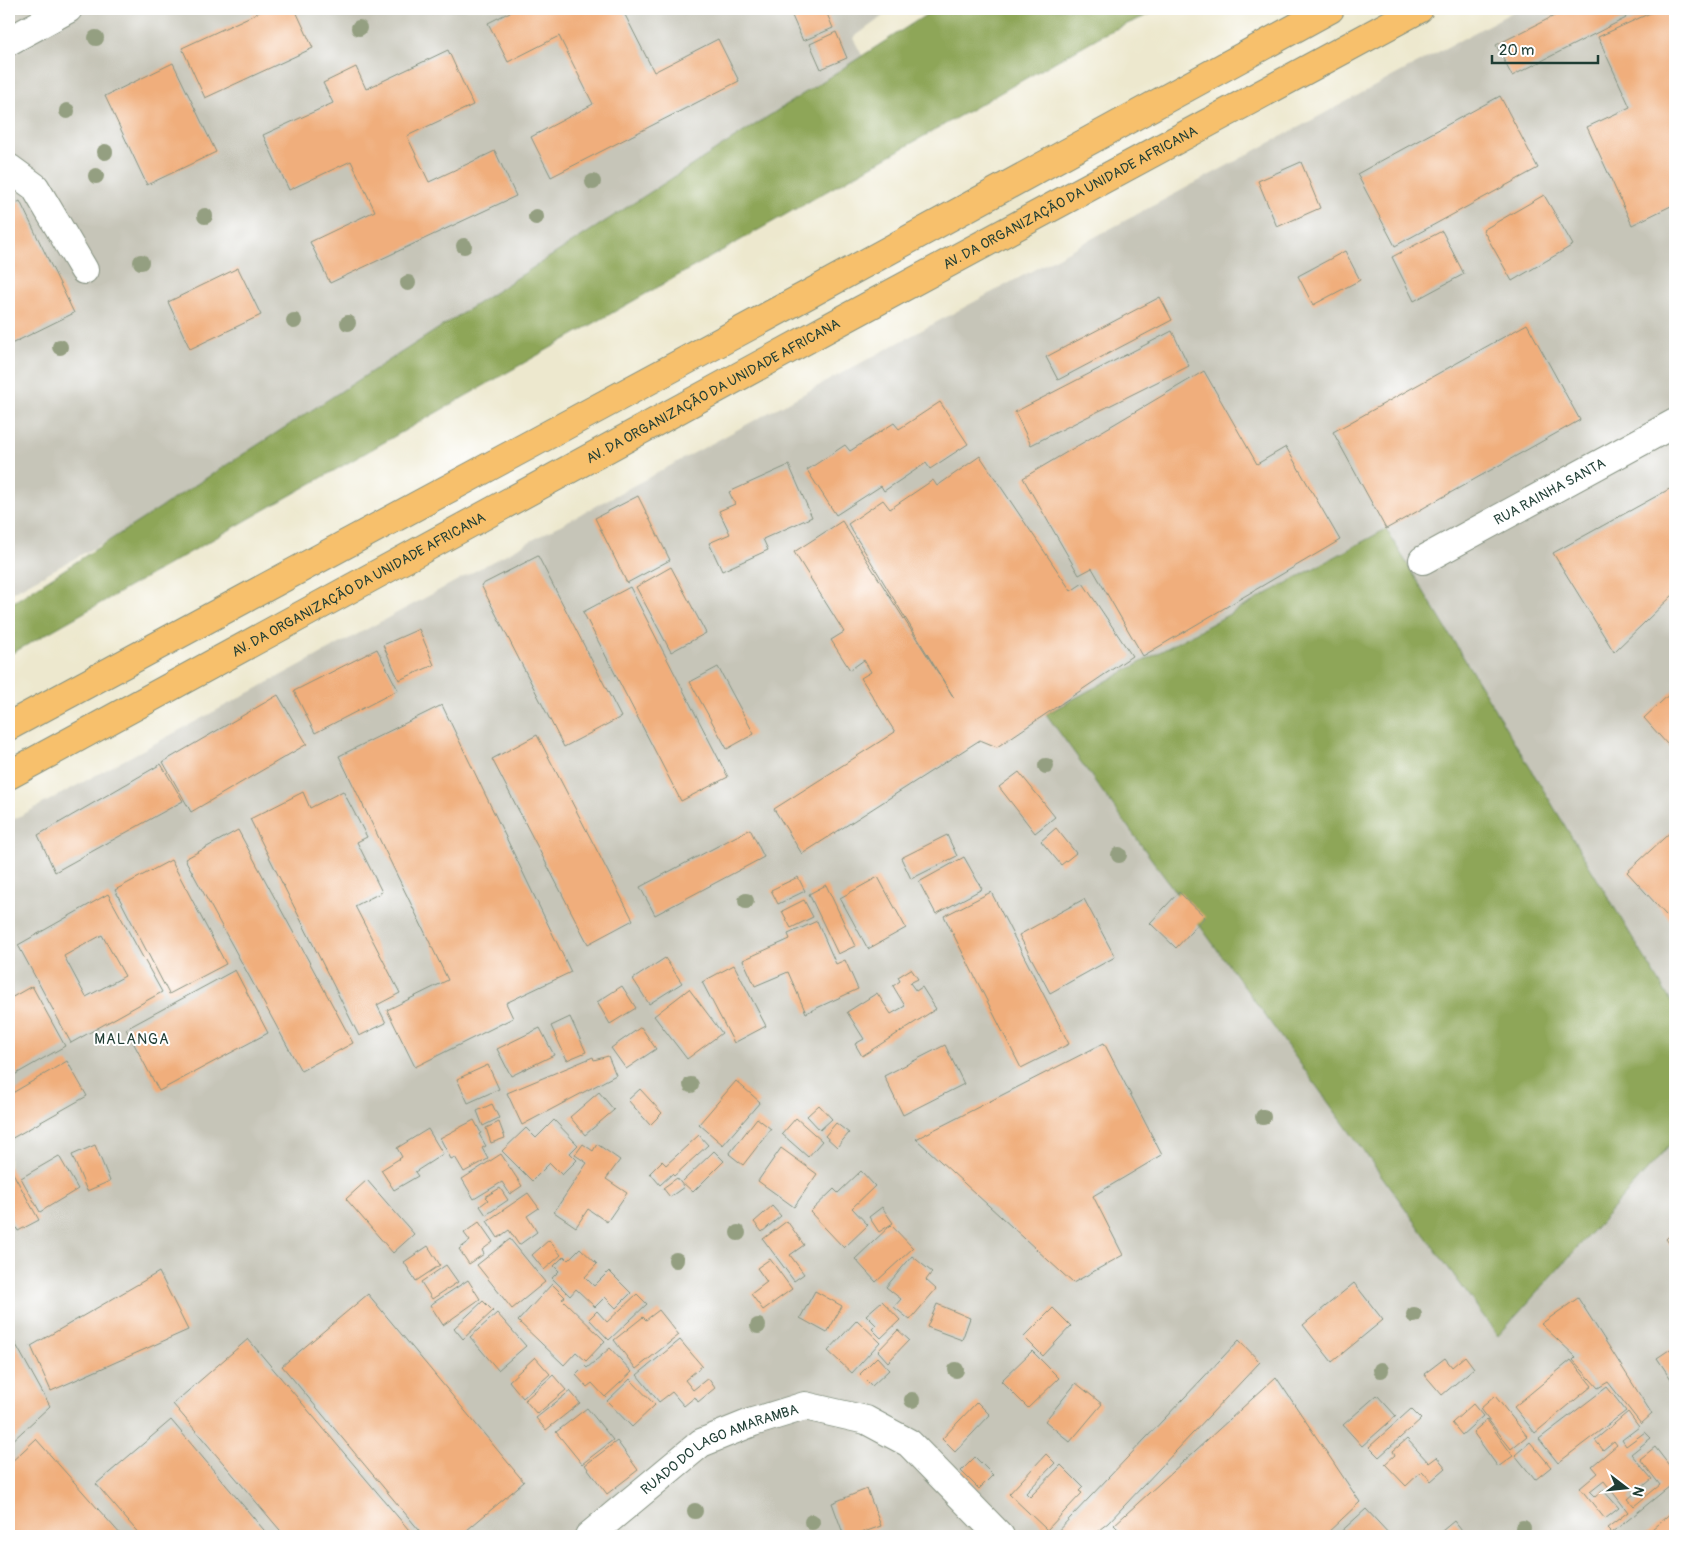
<svg xmlns="http://www.w3.org/2000/svg" width="1684" height="1545" viewBox="0 0 1684 1545" font-family="Pangolin,sans-serif">
<style>
.industrial{fill:#c6c5b8}
.forest{fill:#8ea658;stroke:#567246}
.building{fill:#f0ae7b;fill-rule:evenodd}
.lines{fill:none;stroke-linecap:round;stroke-linejoin:round}
.minor-casing{stroke:#869281;stroke-width:30}
.highway-casing{stroke:#869281;stroke-width:30}
.minor{stroke:#fff;stroke-width:28}
.highway{stroke:#f7c06c;stroke-width:28}
.tree{fill:#949f81}
.labels{text-anchor:middle;dominant-baseline:central;stroke-width:4;stroke-linejoin:round;paint-order:stroke}
.street-label{font-size:14px;fill:#1f3d34;stroke:#fff}
.neighbourhood-label{font-size:15px;letter-spacing:1px;fill:#1f3d34;stroke:#fff}
</style>
<rect width="100%" height="100%" fill="#fff"/>
<filter id="ink" filterUnits="userSpaceOnUse"><feTurbulence type="fractalNoise" baseFrequency=".02" numOctaves="2"/><feDisplacementMap in="SourceGraphic" scale="10" xChannelSelector="R" yChannelSelector="G"/><feConvolveMatrix kernelMatrix="1 2 1 2 8 2 1 2 1" color-interpolation-filters="sRGB"/></filter>
<filter id="wash" filterUnits="userSpaceOnUse"><feTurbulence type="fractalNoise" baseFrequency=".0096" numOctaves="4" result="noise"/><feDisplacementMap in="SourceGraphic" scale="20" xChannelSelector="R" yChannelSelector="G"/><feGaussianBlur stdDeviation="1.12" result="paint"/><feColorMatrix in="noise" values="0 0 0 0 0 0 0 0 0 0 0 0 0 0 0 0 0 1.4 0 .05"/><feComposite in="paint" operator="in"/></filter>
<g filter="url(#wash)">
<rect width="100%" height="100%" fill="#ede8ce"/>
<g class="industrial">
<path d="M9,9H893L853,38L878,86L153,516L9,594Z"/>
<path d="M1518,9H1675V1527L1665,1536H9V822Z"/>
</g>
<g class="forest">
<path d="M935,9H1162L1104,34L9,655V605Z"/>
<path d="M1386,529L1675,1008V1139L1498,1336L1046,714Z"/>
</g>
<g id="blocks">
<g class="building">
<path d="M266,9H295L313,48L205,98L182,48Z"/>
<path d="M516,9H622L654,72L718,39L739,81L551,177L531,137L593,104L559,36L508,62L488,23Z"/>
<path d="M789,9H825L833,28L803,41Z"/>
<path d="M1568,9H1621L1626,18L1512,76L1496,45Z"/>
<path d="M1659,9H1675V204L1632,225L1587,127L1630,107L1598,37Z"/>
<path d="M836,32L847,58L821,69L810,44Z"/>
<path d="M448,50L473,105L407,136L429,182L495,151L516,196L330,283L310,242L375,211L351,161L289,190L263,135L333,103L323,83L356,67L366,89Z"/>
<path d="M173,63L216,152L147,185L105,96Z"/>
<path d="M1500,96L1538,168L1395,246L1357,174Z"/>
<path d="M1301,162L1320,208L1277,227L1258,181Z"/>
<path d="M1544,195L1573,245L1512,281L1483,230Z"/>
<path d="M20,201L74,313L9,345V207Z"/>
<path d="M1442,231L1464,274L1414,301L1392,257Z"/>
<path d="M1345,251L1360,280L1313,305L1298,276Z"/>
<path d="M238,268L261,315L190,349L168,302Z"/>
<path d="M1160,297L1172,320L1058,380L1046,357Z"/>
<path d="M1527,324L1580,420L1386,529L1333,432Z"/>
<path d="M1172,331L1189,366L1031,445L1015,412Z"/>
<path d="M1204,371L1257,464L1286,447L1340,540L1143,656L1092,568L1079,575L1023,478Z"/>
<path d="M940,402L968,444L930,469L926,463L884,491L881,486L836,515L807,470L845,445L850,451L894,423L899,429Z"/>
<path d="M980,456L1071,591L1083,583L1132,656L997,747L980,740L802,854L774,809L895,732L861,678L871,672L864,660L850,670L831,640L844,632L794,552L842,521L954,698L848,524L883,500L890,509L933,480L937,486Z"/>
<path d="M789,465L812,517L763,539L768,550L722,571L709,543L730,534L719,511L735,504L729,492Z"/>
<path d="M1675,486V593L1614,652L1553,553Z"/>
<path d="M638,496L670,560L627,583L595,518Z"/>
<path d="M538,556L621,717L564,747L481,585Z"/>
<path d="M671,567L706,633L671,652L636,587Z"/>
<path d="M630,587L728,777L681,801L583,612Z"/>
<path d="M419,629L434,665L399,680L383,645Z"/>
<path d="M377,649L398,690L315,733L294,691Z"/>
<path d="M718,667L754,734L727,749L690,682Z"/>
<path d="M1675,689V753L1644,718Z"/>
<path d="M278,695L307,744L191,812L163,762Z"/>
<path d="M442,705L571,972L506,1003L513,1018L415,1067L387,1010L448,980L339,756Z"/>
<path d="M537,735L633,920L588,944L492,759Z"/>
<path d="M161,764L183,801L55,872L38,835Z"/>
<path d="M1019,772L1055,817L1035,833L999,787Z"/>
<path d="M343,791L367,837L357,842L382,892L355,906L400,993L377,1005L386,1023L359,1036L250,819L303,792L310,808Z"/>
<path d="M1056,828L1076,853L1061,865L1041,841Z"/>
<path d="M1675,828V925L1627,872Z"/>
<path d="M750,829L764,857L655,915L640,887Z"/>
<path d="M238,830L353,1043L301,1071L185,859Z"/>
<path d="M947,835L957,856L911,879L901,858Z"/>
<path d="M964,857L982,889L936,914L919,882Z"/>
<path d="M171,860L226,964L169,994L115,890Z"/>
<path d="M798,877L805,891L778,904L771,890Z"/>
<path d="M878,877L906,928L868,949L840,898Z"/>
<path d="M826,885L855,946L838,954L809,894Z"/>
<path d="M991,892L1069,1044L1021,1068L944,916Z"/>
<path d="M1179,892L1205,917L1176,948L1150,923Z"/>
<path d="M108,894L162,992L71,1043L18,945ZM102,935L125,976L86,997L64,956Z"/>
<path d="M1084,899L1115,957L1050,993L1019,935Z"/>
<path d="M804,900L813,917L791,928L782,911Z"/>
<path d="M817,921L836,964L845,960L858,989L806,1013L788,972L755,986L743,960L790,939L788,934Z"/>
<path d="M665,958L682,983L649,1004L633,979Z"/>
<path d="M734,965L766,1026L734,1043L702,982Z"/>
<path d="M911,969L918,979L910,983L916,991L922,987L936,1009L862,1056L855,1044L864,1039L847,1012L877,993L891,1014L905,1006L893,986L900,981L898,977Z"/>
<path d="M235,970L268,1033L159,1091L126,1029Z"/>
<path d="M32,986L65,1046L9,1078V999Z"/>
<path d="M622,986L636,1008L610,1024L597,1002Z"/>
<path d="M689,989L722,1033L687,1059L654,1016Z"/>
<path d="M570,1017L586,1052L567,1060L551,1026Z"/>
<path d="M641,1027L656,1049L626,1069L611,1048Z"/>
<path d="M540,1028L554,1055L511,1076L497,1049Z"/>
<path d="M1104,1043L1162,1155L1093,1196L1123,1255L1073,1283L916,1139Z"/>
<path d="M945,1045L964,1084L903,1115L884,1076Z"/>
<path d="M608,1056L616,1075L522,1125L507,1093L593,1057L594,1060Z"/>
<path d="M67,1061L87,1096L9,1140V1095Z"/>
<path d="M488,1065L499,1089L468,1103L457,1079Z"/>
<path d="M736,1081L760,1102L723,1145L699,1124Z"/>
<path d="M640,1089L662,1113L650,1125L628,1100Z"/>
<path d="M599,1092L614,1110L585,1135L570,1117Z"/>
<path d="M492,1104L499,1118L483,1126L477,1111Z"/>
<path d="M819,1105L832,1119L820,1130L807,1116Z"/>
<path d="M757,1118L771,1129L743,1165L729,1154Z"/>
<path d="M796,1118L822,1141L808,1157L782,1134Z"/>
<path d="M474,1120L481,1133L479,1134L486,1146L482,1148L488,1159L464,1172L455,1157L451,1159L440,1138Z"/>
<path d="M554,1120L578,1145L570,1153L577,1160L562,1175L550,1163L532,1181L502,1151L526,1128L536,1138Z"/>
<path d="M499,1122L505,1138L491,1143L486,1128Z"/>
<path d="M836,1123L849,1133L837,1147L825,1136Z"/>
<path d="M428,1129L443,1154L415,1172L418,1176L394,1190L381,1170L402,1157L397,1148Z"/>
<path d="M699,1135L708,1145L674,1176L672,1174L660,1185L650,1173L662,1161L666,1165Z"/>
<path d="M583,1144L593,1151L597,1144L620,1160L606,1179L627,1193L607,1222L588,1209L576,1227L554,1212L587,1163L575,1155Z"/>
<path d="M95,1145L110,1181L87,1191L72,1155Z"/>
<path d="M781,1148L817,1174L794,1207L758,1181Z"/>
<path d="M714,1151L724,1161L693,1192L682,1182Z"/>
<path d="M501,1154L522,1186L510,1194L502,1182L474,1199L462,1179Z"/>
<path d="M59,1156L78,1189L40,1212L21,1178Z"/>
<path d="M9,1166L39,1220L18,1231L9,1215Z"/>
<path d="M861,1171L875,1186L852,1208L868,1225L844,1248L810,1212L834,1189L838,1193Z"/>
<path d="M677,1178L684,1187L670,1197L663,1188Z"/>
<path d="M367,1180L414,1234L393,1253L346,1199Z"/>
<path d="M500,1188L508,1200L486,1215L480,1206L488,1200L485,1197Z"/>
<path d="M528,1193L539,1208L527,1216L537,1232L519,1245L509,1230L498,1238L487,1221Z"/>
<path d="M772,1206L781,1216L762,1232L754,1222Z"/>
<path d="M882,1207L893,1223L879,1232L869,1217Z"/>
<path d="M787,1221L804,1245L790,1255L804,1274L794,1281L763,1239Z"/>
<path d="M479,1222L493,1242L482,1250L484,1254L469,1264L459,1249L470,1241L464,1233Z"/>
<path d="M891,1225L913,1248L876,1282L855,1259Z"/>
<path d="M1675,1230V1251L1666,1239Z"/>
<path d="M510,1239L545,1282L512,1309L477,1265Z"/>
<path d="M549,1240L561,1255L544,1270L532,1255Z"/>
<path d="M428,1246L440,1265L416,1281L404,1262Z"/>
<path d="M580,1248L597,1264L585,1277L594,1286L609,1271L631,1293L616,1308L605,1297L595,1307L576,1289L570,1296L552,1278L559,1271L554,1266L564,1256L568,1260Z"/>
<path d="M912,1256L932,1272L926,1280L936,1289L910,1320L894,1307L901,1299L886,1287Z"/>
<path d="M770,1259L792,1289L763,1310L751,1294L767,1282L757,1268Z"/>
<path d="M446,1265L458,1282L432,1299L421,1282Z"/>
<path d="M159,1272L188,1330L51,1391L31,1346Z"/>
<path d="M468,1280L480,1299L443,1325L430,1305Z"/>
<path d="M1354,1283L1383,1320L1332,1362L1303,1325Z"/>
<path d="M552,1284L565,1297L562,1299L605,1341L586,1361L576,1352L564,1365L518,1321Z"/>
<path d="M815,1291L842,1306L827,1333L800,1318Z"/>
<path d="M368,1294L524,1482L460,1536H424L282,1366Z"/>
<path d="M637,1294L647,1304L609,1340L589,1319L597,1311L607,1322Z"/>
<path d="M1578,1298L1652,1414L1641,1424L1608,1382L1598,1388L1573,1360L1576,1357L1541,1324Z"/>
<path d="M483,1301L493,1311L463,1339L454,1328Z"/>
<path d="M882,1301L900,1320L881,1338L872,1329L876,1325L866,1315Z"/>
<path d="M937,1304L970,1318L962,1340L927,1327Z"/>
<path d="M1053,1308L1071,1326L1043,1356L1024,1337Z"/>
<path d="M659,1310L679,1335L636,1369L614,1340L643,1317L646,1320Z"/>
<path d="M497,1313L526,1346L498,1370L470,1337Z"/>
<path d="M857,1320L880,1342L852,1373L828,1351Z"/>
<path d="M898,1330L909,1340L888,1362L878,1351Z"/>
<path d="M9,1332L50,1406L9,1444Z"/>
<path d="M248,1339L414,1536H285L173,1404Z"/>
<path d="M680,1340L702,1366L685,1380L693,1390L708,1378L715,1388L698,1402L695,1397L684,1406L672,1392L659,1402L637,1375Z"/>
<path d="M1239,1340L1260,1362L1108,1523L1099,1530L1105,1536H1053Z"/>
<path d="M1675,1346V1385L1657,1358Z"/>
<path d="M610,1348L632,1372L605,1397L592,1383L587,1387L576,1375L585,1366L587,1368Z"/>
<path d="M1032,1351L1059,1378L1028,1408L1001,1381Z"/>
<path d="M1465,1356L1474,1368L1442,1395L1424,1374L1445,1358L1452,1367Z"/>
<path d="M535,1357L550,1374L523,1398L509,1381Z"/>
<path d="M877,1357L889,1370L872,1386L860,1374Z"/>
<path d="M1571,1360L1592,1386L1535,1433L1514,1407Z"/>
<path d="M553,1375L566,1390L537,1414L525,1400Z"/>
<path d="M1276,1377L1360,1502L1324,1536H1125L1114,1525Z"/>
<path d="M630,1379L655,1405L632,1427L607,1401Z"/>
<path d="M1076,1383L1102,1404L1070,1442L1045,1421Z"/>
<path d="M1607,1387L1626,1411L1558,1463L1539,1439Z"/>
<path d="M570,1391L580,1403L546,1430L536,1418Z"/>
<path d="M1377,1395L1396,1416L1362,1446L1343,1425Z"/>
<path d="M1495,1396L1527,1436L1511,1449L1480,1409Z"/>
<path d="M977,1402L990,1415L955,1452L942,1439Z"/>
<path d="M1473,1404L1483,1416L1462,1435L1452,1423Z"/>
<path d="M587,1408L613,1440L582,1464L556,1432Z"/>
<path d="M1411,1409L1421,1419L1379,1457L1369,1447Z"/>
<path d="M1628,1412L1639,1427L1622,1440L1626,1446L1645,1432L1651,1438L1631,1454L1652,1479L1628,1499L1634,1506L1660,1485L1640,1459L1655,1447L1675,1473V1482L1612,1533L1607,1528L1628,1512L1604,1481L1590,1492L1595,1497L1603,1490L1619,1508L1605,1519L1580,1488L1598,1473L1592,1466L1617,1445L1614,1441L1603,1450L1595,1440Z"/>
<path d="M171,1420L269,1536H141L96,1484Z"/>
<path d="M1487,1420L1513,1456L1498,1467L1473,1432Z"/>
<path d="M36,1439L122,1536H9V1464Z"/>
<path d="M1407,1439L1429,1463L1437,1457L1446,1468L1431,1481L1422,1471L1406,1486L1385,1464L1395,1455L1393,1451Z"/>
<path d="M617,1441L638,1470L607,1494L585,1465Z"/>
<path d="M1530,1442L1551,1467L1535,1480L1515,1455Z"/>
<path d="M1046,1454L1055,1463L1026,1493L1030,1497L1061,1465L1083,1487L1079,1491L1082,1493L1047,1530L1009,1494Z"/>
<path d="M975,1457L993,1475L979,1489L961,1471Z"/>
<path d="M867,1489L881,1526L853,1536H844L832,1503Z"/>
<path d="M1366,1509L1391,1536H1336Z"/>
<path d="M1673,1511L1675,1514V1536H1644Z"/>
<path d="M1454,1521L1466,1536H1436Z"/>
</g>
</g>
</g>
<g filter="url(#ink)">
<use href="#blocks" fill-opacity="0" stroke="#869281" stroke-width="1"/>
<g class="lines">
<defs>
<g id="minor">
<path d="M9,41L68,9"/>
<path d="M9,168L35,187L84,270"/>
<path id="s1" d="M1423,560L1675,423"/>
<path id="s2" d="M589,1536L701,1443L753,1422L805,1406L866,1420L909,1443L1000,1536"/>
</g>
<g id="highway">
<path d="M9,726L809,294L1330,9"/>
<path id="s3" d="M9,775L837,323L1419,9"/>
</g>
</defs>
<use href="#minor" class="minor-casing"/>
<use href="#highway" class="highway-casing"/>
<use href="#minor" class="minor"/>
<use href="#highway" class="highway"/>
</g>
<g class="tree">
<circle cx="359" cy="28" r="8"/>
<circle cx="96" cy="38" r="8"/>
<circle cx="67" cy="111" r="8"/>
<circle cx="105" cy="152" r="8"/>
<circle cx="96" cy="176" r="8"/>
<circle cx="593" cy="182" r="8"/>
<circle cx="205" cy="216" r="8"/>
<circle cx="536" cy="217" r="8"/>
<circle cx="464" cy="246" r="8"/>
<circle cx="141" cy="262" r="8"/>
<circle cx="408" cy="283" r="8"/>
<circle cx="294" cy="321" r="8"/>
<circle cx="348" cy="323" r="8"/>
<circle cx="60" cy="347" r="8"/>
<circle cx="1046" cy="766" r="8"/>
<circle cx="1119" cy="855" r="8"/>
<circle cx="746" cy="901" r="8"/>
<circle cx="691" cy="1085" r="8"/>
<circle cx="1263" cy="1117" r="8"/>
<circle cx="738" cy="1233" r="8"/>
<circle cx="676" cy="1260" r="8"/>
<circle cx="1414" cy="1315" r="8"/>
<circle cx="758" cy="1326" r="8"/>
<circle cx="956" cy="1370" r="8"/>
<circle cx="1381" cy="1370" r="8"/>
<circle cx="912" cy="1400" r="8"/>
<circle cx="695" cy="1511" r="8"/>
<circle cx="812" cy="1522" r="8"/>
<circle cx="1523" cy="1528" r="8"/>
</g>
</g>
<g class="labels">
<g class="street-label">
<text stroke="none"><textPath href="#s3" startOffset="1208">AV. DA ORGANIZAÇÃO DA UNIDADE AFRICANA</textPath></text>
<text stroke="none"><textPath href="#s3" startOffset="802">AV. DA ORGANIZAÇÃO DA UNIDADE AFRICANA</textPath></text>
<text stroke="none"><textPath href="#s1" startOffset="144">RUA RAINHA SANTA</textPath></text>
<text stroke="none"><textPath href="#s3" startOffset="398">AV. DA ORGANIZAÇÃO DA UNIDADE AFRICANA</textPath></text>
<text stroke="none"><textPath href="#s2" startOffset="159">RUADO DO LAGO AMARAMBA</textPath></text>
</g>
<g class="neighbourhood-label">
<text x="132" y="1039">MALANGA</text>
</g>
</g>
<rect width="1684" height="1545" fill="none" stroke="#fff" stroke-width="30"/>
<g transform="translate(1626 1488) rotate(106)" stroke="#ffffff" stroke-width="4" paint-order="stroke">
<path d="M0-4L9 19L0 12L-9 19Z" fill="#1f3d34"/>
<text y="-8" font-size="14" font-weight="bold" text-anchor="middle" fill="#1f3d34">N</text>
</g>
<path d="M1492 55v8h106v-8" fill="none" stroke="#1f3d34" stroke-width="2.5"/>
<text x="1499" y="55" font-size="15" fill="#1f3d34" stroke="#ffffff" stroke-width="4" paint-order="stroke">20 m</text>
</svg>
